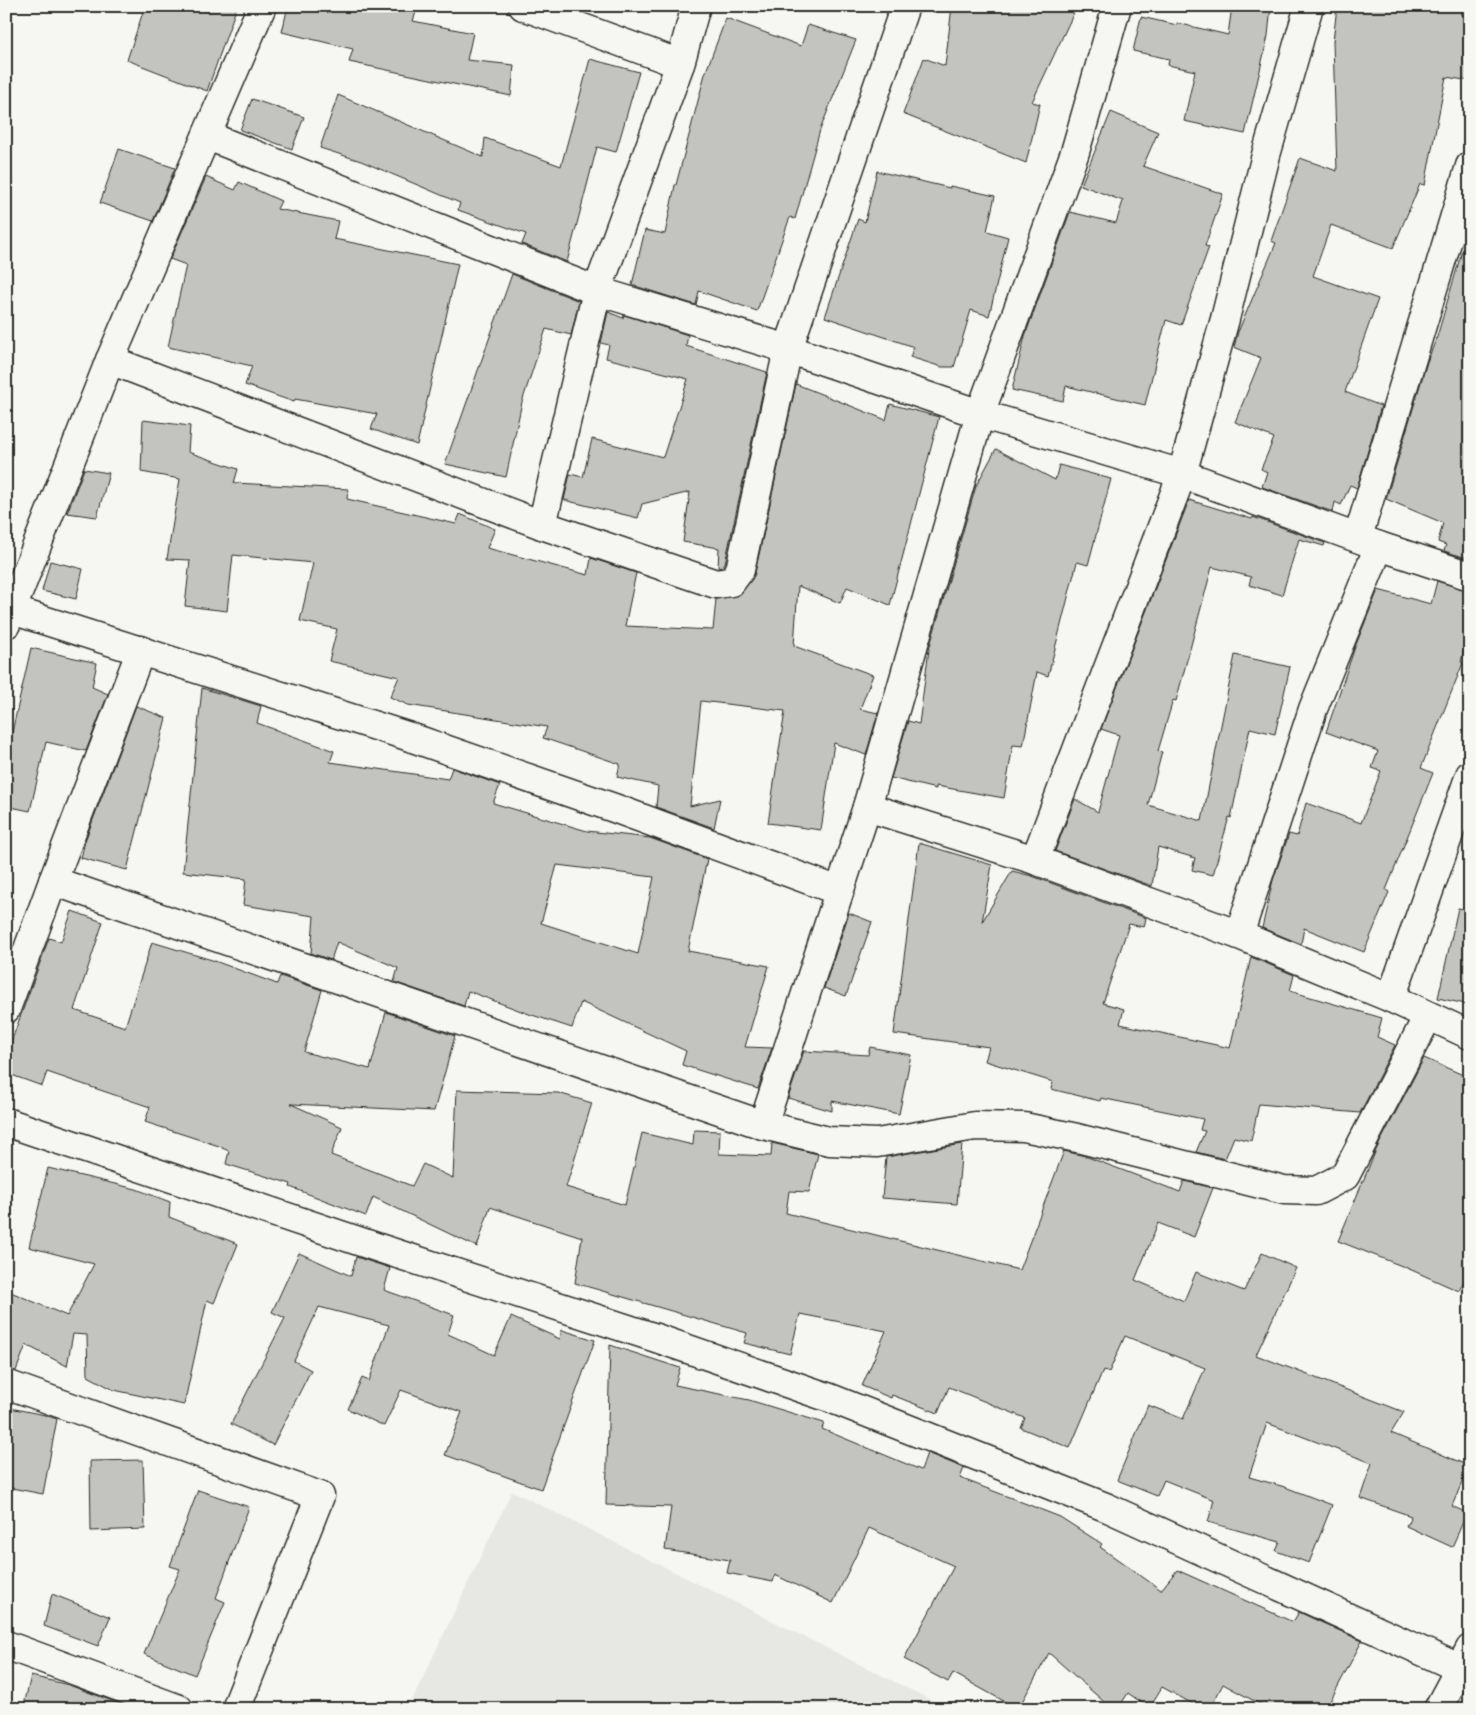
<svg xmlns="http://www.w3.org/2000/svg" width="1476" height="1715" viewBox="0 0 1476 1715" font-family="'Shantell Sans',sans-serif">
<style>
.built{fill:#e7e7e3}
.building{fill:#c3c3c0;stroke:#2b2b2b;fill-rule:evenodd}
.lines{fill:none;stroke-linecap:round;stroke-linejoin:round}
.minor-casing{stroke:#2b2b2b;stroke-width:31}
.minor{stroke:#f6f6f2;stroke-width:28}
</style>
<rect width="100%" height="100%" fill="#f6f6f2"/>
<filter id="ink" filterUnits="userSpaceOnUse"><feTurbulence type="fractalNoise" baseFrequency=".02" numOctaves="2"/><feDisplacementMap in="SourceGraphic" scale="10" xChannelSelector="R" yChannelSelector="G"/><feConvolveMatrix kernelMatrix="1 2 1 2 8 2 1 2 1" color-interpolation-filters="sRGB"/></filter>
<g filter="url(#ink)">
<path class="built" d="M512,1491L949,1709H408Z"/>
<g class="building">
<path d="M145,6H237L207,91L127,60Z"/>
<path d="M288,6H418L413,21L473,33L467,60L514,65L511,96L349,62L353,49L282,32Z"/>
<path d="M952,6H1077L1032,102L1040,104L1026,163L903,114L924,58L945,66Z"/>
<path d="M1232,6H1271L1268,36L1245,134L1184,121L1195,71L1168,65L1169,59L1133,51L1141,17L1177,25V23L1228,35Z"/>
<path d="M1337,6H1464L1461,14L1470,16V81L1446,77L1425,185L1420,184L1393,248L1331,225L1313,276L1378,299L1345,392L1381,406L1357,488L1350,485L1341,505L1335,502L1333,512L1262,487L1267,472L1261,469L1274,438L1235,422L1261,358L1234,347L1238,332L1276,243L1271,241L1300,158L1337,171L1333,42Z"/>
<path d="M726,18L801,46L808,25L856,40L820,130L795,219L790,217L757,311L699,291L696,305L632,285L645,230L665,234L675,185H676L705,74Z"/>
<path d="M590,59L639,72L616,152L597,147L567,262L522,244L526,234L458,210L460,203L361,161L320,148L338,95L483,157L485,138L561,166Z"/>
<path d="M252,99L304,117L292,149L240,130Z"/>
<path d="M1111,112L1158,132L1143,166L1223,194L1205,246L1209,247L1181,325L1166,320L1145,405L1066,386L1063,401L1012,390L1025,336L1070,212L1116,223L1123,201L1081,185Z"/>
<path d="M119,149L175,168L153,221L100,203Z"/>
<path d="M877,171L950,188V186L995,196L987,231L1008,237L989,316L971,310L954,367H942L910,357L914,347L825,317L858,219L865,222Z"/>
<path d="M206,177L235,190L239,182L281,201L277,209L338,221L334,239L458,264L417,445L371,429L377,414L295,399L294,402L245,385L252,366L168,347L186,265L170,259Z"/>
<path d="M1462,251L1470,252V559L1444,551L1446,545L1438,542L1443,523L1386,499L1427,362L1437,337Z"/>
<path d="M512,274L579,301L571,335L546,329L522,402L506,477L445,464Z"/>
<path d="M608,312L623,318L624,315L688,335L686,346L767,372L725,563L722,567L718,568L719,548L683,542L690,492L642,504L638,518L564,500L570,474L583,477L592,439L663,457L688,379L606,358L609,345L601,343Z"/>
<path d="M796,384L886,420L890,404L939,417L890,605L847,587L840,603L798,586L794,646L873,675L860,709L878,713L866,755L834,743L821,830L768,823L785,711L701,701L690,806L720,799L714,828L656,807L658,786L617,777L620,764L543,738L547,727L408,705L390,697L399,677L329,661L337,629L300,621L313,563L233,555L227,611L185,606L190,560L167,559L180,479L141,472L143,420L190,426L188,452L238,469L234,483L348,489L347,499L456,524L460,514L495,529L487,548L588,575L591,558L636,573L625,626L713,630L716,599L739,595L752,579L755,573Z"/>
<path d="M996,449L1055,480L1059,465L1111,479L1088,565L1077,562L1048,676L1037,672L1023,746L1013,745L1004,798L936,786V789L891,778L908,721L919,724L929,649L976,486Z"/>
<path d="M84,469L109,473L97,517L67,513Z"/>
<path d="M1189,500L1252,519L1253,517L1325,543L1324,546L1299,539L1282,595L1249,585L1251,577L1212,567L1176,701L1173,700L1158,751L1162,752L1148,805L1202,821L1235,655L1290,667L1275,734L1250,728L1231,818L1229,817L1213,875L1192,870L1195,858L1158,847L1152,886L1055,851L1075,799L1098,812L1119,735L1101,729Z"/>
<path d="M50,561L83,569L76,599L42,591Z"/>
<path d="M1437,581L1470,591V627L1461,662L1463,663L1421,768L1433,773L1386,890L1389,892L1364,952L1304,928L1301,944L1262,928L1273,880L1289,834L1297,836L1306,803L1361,823L1381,771L1372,768L1378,751L1326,732L1355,647L1378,590L1431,604Z"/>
<path d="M31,648L97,663L92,687L108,694L86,751L46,742L30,811L6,806V740L10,741Z"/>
<path d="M202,688L261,706L257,723L334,751L330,762L448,779L452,768L500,785L493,803L587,831L650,838L707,859L688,951L769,966L745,1047L772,1048L758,1089L682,1065L686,1051L581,1002L572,1028L529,1014L468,991L464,1006L394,982L398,968L337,942L331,960L311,953L314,916L243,905L246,879L183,872ZM557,865L654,877L638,954L541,923Z"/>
<path d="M136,706L166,718L127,870L81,858L85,841Z"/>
<path d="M919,843L992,865L982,922L1012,871L1032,876L1146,918L1144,927L1129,924L1103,1003L1124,1009L1120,1024L1230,1048L1251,957L1294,975L1290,991L1382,1018L1377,1037L1395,1045L1360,1113L1259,1104L1251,1141L1234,1137L1225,1159L1196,1152L1205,1131L1200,1130L1203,1119L1101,1098L1100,1101L1051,1089L1053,1082L985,1061L989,1047L894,1034Z"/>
<path d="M1458,908L1470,910V1005L1438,998Z"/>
<path d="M72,911L103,922L74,1010L125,1027L152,942L212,960L277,984L280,976L322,990L304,1052L370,1069L386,1012L455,1036L434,1111L291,1104L342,1127L331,1155L412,1186L423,1164L453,1178L457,1090L558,1093L592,1103L566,1187L625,1205L642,1133L693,1145L694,1130L720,1131L719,1154L771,1156L772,1143L818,1154L809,1192L789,1191L786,1213L1019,1270L1064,1151L1085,1156L1180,1192L1184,1181L1213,1188L1194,1237L1158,1223L1135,1280L1184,1301L1196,1272L1244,1291L1262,1253L1296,1268L1256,1355L1404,1412L1391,1433L1469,1466L1452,1506L1467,1513L1452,1547L1406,1526L1411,1516L1360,1498L1372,1463L1267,1423L1249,1477L1285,1487L1332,1505L1309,1563L1276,1551L1280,1542L1208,1522L1214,1500L1164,1480L1157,1496L1117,1480L1148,1405L1183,1419L1205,1368L1125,1336L1109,1372L1103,1370L1070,1448L1021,1428L1025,1418L949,1387L938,1413L892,1395L891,1398L862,1386L886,1331L800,1314L790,1354L744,1343L747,1333L575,1283L582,1237L490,1207L477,1247L373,1197L366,1216L290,1187L291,1184L226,1164L229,1151L222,1148V1147L145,1122L150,1107L47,1072L42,1086L6,1073V1056L49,938L61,942Z"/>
<path d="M849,913L872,922L846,996L824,988Z"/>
<path d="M870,1047L911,1055L899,1114L832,1101V1111L788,1098L804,1051L868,1055Z"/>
<path d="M1424,1058L1470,1078V1268L1459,1291L1407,1268L1338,1241L1376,1150Z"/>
<path d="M962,1144L957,1204L882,1198L886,1157Z"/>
<path d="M48,1168L136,1189L170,1202L169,1217L238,1244L214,1303L207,1300L184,1405L114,1390L88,1376L87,1335L73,1334L67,1366L26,1345L16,1371L6,1369V1290L67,1316L94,1264L29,1247Z"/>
<path d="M299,1253L351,1276L356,1257L390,1268L384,1290L454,1315L448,1334L494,1355L511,1317L560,1339L562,1330L595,1340L541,1489L445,1455L462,1412L401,1390L384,1426L348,1409L362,1378L369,1381L389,1325L319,1307L294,1361L311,1370L273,1445L231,1424L285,1318L272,1312Z"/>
<path d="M610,1345L680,1368L675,1385L749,1400L824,1423L822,1429L921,1470L927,1453L964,1468L960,1478L1060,1517L1102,1544L1100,1547L1161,1590L1177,1570L1293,1622L1299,1612L1362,1641L1326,1709H1269L1223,1684L1210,1709H1202L1162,1687L1149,1708L1128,1693L1118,1709H1112L1049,1653L1018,1709L953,1673L948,1682L904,1659L954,1566L869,1528L833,1603L775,1575L773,1582L727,1573L730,1560L665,1550L671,1507L606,1505Z"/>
<path d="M10,1408L45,1415L57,1419L43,1494L6,1487V1428Z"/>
<path d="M143,1460L145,1529L91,1531L90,1461Z"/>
<path d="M198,1490L249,1507L216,1598L225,1602L195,1675L144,1654L180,1569L170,1566Z"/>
<path d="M52,1594L110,1617L98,1646L44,1626Z"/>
<path d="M31,1676L69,1685L123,1705L122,1709H23Z"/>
</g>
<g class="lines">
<defs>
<g id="minor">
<path d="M523,6L680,64"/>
<path d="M208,136L597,291L788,349L980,414L1182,474L1379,546L1470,576"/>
<path d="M110,360L542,525L716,584L731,582L740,570L788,349L905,6"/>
<path d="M542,525L597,291L680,64L696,6"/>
<path d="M1358,537L1470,166"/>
<path d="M12,610L407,736L614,808L839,891"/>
<path d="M6,624L110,360L262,6"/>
<path d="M867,807L1035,860L1239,935L1391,998L1470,1035"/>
<path d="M1035,860L1182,474L1225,319L1266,155L1309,6"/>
<path d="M53,881L763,1125L829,1141L877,1143L975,1126L1024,1127L1077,1138L1284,1190L1316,1191L1345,1176L1428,1016"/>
<path d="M1239,935L1313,709L1379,546"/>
<path d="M1391,998L1470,775"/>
<path d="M6,1009L53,881L141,650"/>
<path d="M6,1122L379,1248L656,1338L830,1398L1108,1508L1459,1668"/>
<path d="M763,1125L867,807L980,414L1075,152L1117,6"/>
<path d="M6,1384L320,1496L236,1709"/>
<path d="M6,1645L179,1709"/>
<path d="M1438,1709L1470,1649"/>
</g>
</defs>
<use href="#minor" class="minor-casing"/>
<use href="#minor" class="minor"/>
</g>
</g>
<rect width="1476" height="1715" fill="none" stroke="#f6f6f2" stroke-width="25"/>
<rect x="12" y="12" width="1451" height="1690" fill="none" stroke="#2b2b2b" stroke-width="2" filter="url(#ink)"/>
</svg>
